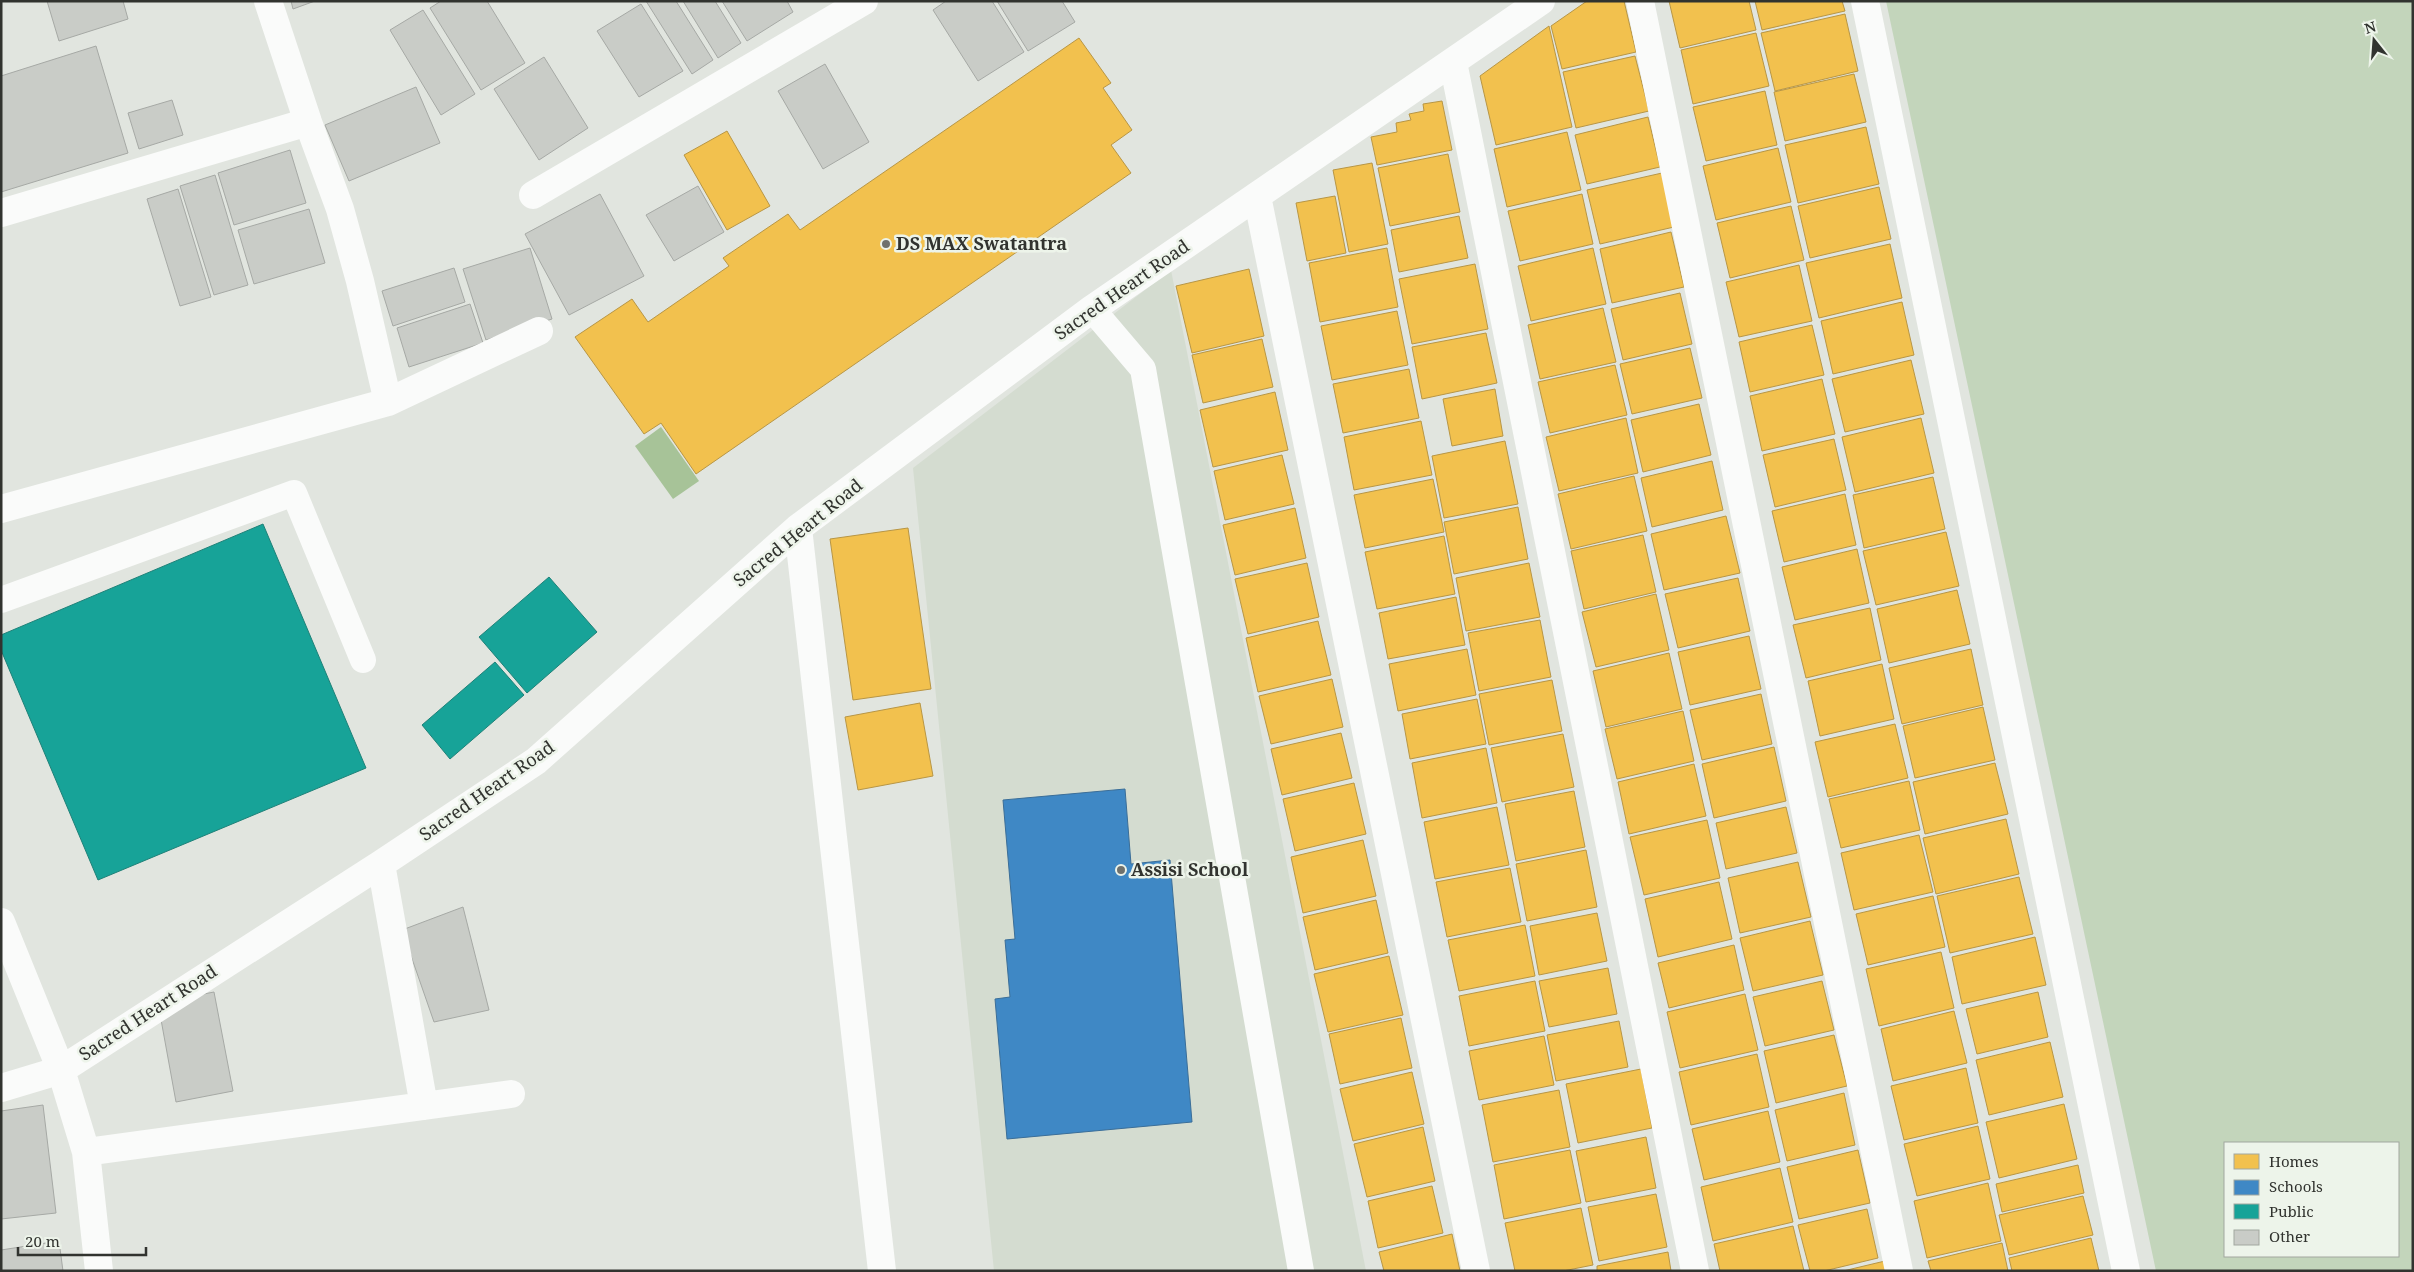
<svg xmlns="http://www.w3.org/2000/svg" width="2414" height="1272" font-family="'Noto Serif',serif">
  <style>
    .built { fill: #d4dcd0 }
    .green { fill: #c3d5bb; fill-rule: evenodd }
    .water { fill: #a7c398 }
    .homes { fill: #f2c14e; stroke: #b89645 }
    .schools { fill: #3f88c5; stroke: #3b6e98 }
    .public { fill: #17a398; stroke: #1f8178 }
    .building { fill: #c9ccc7; stroke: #a6a9a5 }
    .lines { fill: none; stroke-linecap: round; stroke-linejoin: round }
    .lane { stroke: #fafbfa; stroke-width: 26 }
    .street { stroke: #fafbfa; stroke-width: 28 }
    .poi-dot { fill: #6f716d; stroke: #edf4ea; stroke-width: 2 }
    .labels { text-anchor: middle; stroke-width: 5; stroke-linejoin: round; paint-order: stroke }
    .poi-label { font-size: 18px; font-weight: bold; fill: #31332f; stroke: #edf4ea; text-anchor: start }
    .street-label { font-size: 18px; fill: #31332f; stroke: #edf4ea }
  </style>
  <rect width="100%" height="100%" fill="#e1e5df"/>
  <!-- built -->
  <path class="built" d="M 1171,270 L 1366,1271 L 994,1271 L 913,468 Z"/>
  <!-- green -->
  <path class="green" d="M 1886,1 L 2413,1 L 2413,1271 L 2156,1271 ZM 2225,1143 L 2398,1143 L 2398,1256 L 2225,1256 Z"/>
  <!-- water -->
  <path class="water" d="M 661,427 L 699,481 L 673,499 L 635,446 Z"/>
  <!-- homes -->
  <path class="homes" d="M 1587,1 L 1624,1 L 1636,52 L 1562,69 L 1551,26 Z
    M 1669,1 L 1749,1 L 1756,30 L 1680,48 Z
    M 1755,1 L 1842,1 L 1845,11 L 1762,30 Z
    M 1845,14 L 1858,71 L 1775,91 L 1761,33 Z
    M 1549,26 L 1572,127 L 1496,145 L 1480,76 Z
    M 1756,33 L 1769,86 L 1693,104 L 1681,50 Z
    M 1079,38 L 1111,83 L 1103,88 L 1132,130 L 1111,145 L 1131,173 L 696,474 L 661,423 L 644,434 L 575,337 L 632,299 L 648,322 L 729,266 L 723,258 L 788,214 L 800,230 Z
    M 1635,56 L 1649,111 L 1576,128 L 1563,72 Z
    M 1854,74 L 1866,122 L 1785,141 L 1774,92 Z
    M 1765,91 L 1777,145 L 1706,161 L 1693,107 Z
    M 1442,101 L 1452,150 L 1377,165 L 1371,137 L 1397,132 L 1396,123 L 1411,120 L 1409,114 L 1424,111 L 1423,104 Z
    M 1648,117 L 1660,167 L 1587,184 L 1575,135 Z
    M 1866,127 L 1879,184 L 1798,203 L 1785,145 Z
    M 727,131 L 770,206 L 727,230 L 684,155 Z
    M 1567,132 L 1581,190 L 1507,207 L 1494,149 Z
    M 1778,148 L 1791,202 L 1716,220 L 1703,166 Z
    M 1448,154 L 1460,212 L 1390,226 L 1378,168 Z
    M 1372,163 L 1388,244 L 1349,252 L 1333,170 Z
    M 1662,173 L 1674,227 L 1600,244 L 1587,190 Z
    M 1879,187 L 1891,239 L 1810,258 L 1798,206 Z
    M 1582,194 L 1593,244 L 1520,261 L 1508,211 Z
    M 1335,196 L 1346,253 L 1307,261 L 1296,203 Z
    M 1791,206 L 1804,260 L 1730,278 L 1717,223 Z
    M 1459,216 L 1468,258 L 1399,272 L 1391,230 Z
    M 1671,232 L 1684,287 L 1612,303 L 1600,249 Z
    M 1890,244 L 1902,298 L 1819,318 L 1806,263 Z
    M 1387,248 L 1398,307 L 1320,322 L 1309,263 Z
    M 1593,248 L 1606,304 L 1531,321 L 1518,266 Z
    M 1475,264 L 1488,329 L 1412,344 L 1399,279 Z
    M 1799,265 L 1812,321 L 1739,337 L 1726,282 Z
    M 1249,269 L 1264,336 L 1192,353 L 1176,286 Z
    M 1680,293 L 1692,344 L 1623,360 L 1611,309 Z
    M 1902,302 L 1914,355 L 1833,374 L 1821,321 Z
    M 1603,308 L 1616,362 L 1540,379 L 1528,325 Z
    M 1397,311 L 1408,365 L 1332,380 L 1321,326 Z
    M 1812,325 L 1824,375 L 1750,392 L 1739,342 Z
    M 1486,333 L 1497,383 L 1422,399 L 1412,347 Z
    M 1262,339 L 1273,387 L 1203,403 L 1192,355 Z
    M 1690,348 L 1702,398 L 1632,414 L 1620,364 Z
    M 1911,360 L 1924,414 L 1845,432 L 1832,379 Z
    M 1615,365 L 1627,415 L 1550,433 L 1538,382 Z
    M 1409,369 L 1419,418 L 1343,433 L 1333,384 Z
    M 1822,379 L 1835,434 L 1762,451 L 1750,396 Z
    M 1495,389 L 1503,436 L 1452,446 L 1443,399 Z
    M 1275,392 L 1288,450 L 1213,467 L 1200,410 Z
    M 1699,404 L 1711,455 L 1643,472 L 1631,420 Z
    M 1626,418 L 1638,473 L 1559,491 L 1546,437 Z
    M 1921,418 L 1934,473 L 1855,492 L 1842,437 Z
    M 1421,421 L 1432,475 L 1354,490 L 1344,437 Z
    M 1834,439 L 1846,490 L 1775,507 L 1763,455 Z
    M 1505,441 L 1518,504 L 1444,518 L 1432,456 Z
    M 1282,455 L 1294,504 L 1225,520 L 1214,471 Z
    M 1712,461 L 1723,510 L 1652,527 L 1641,478 Z
    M 1634,476 L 1647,531 L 1571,549 L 1558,494 Z
    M 1933,477 L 1945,529 L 1864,548 L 1853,495 Z
    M 1433,479 L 1444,532 L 1365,548 L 1354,495 Z
    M 1845,494 L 1856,545 L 1784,562 L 1772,511 Z
    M 1518,507 L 1528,559 L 1454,574 L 1444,522 Z
    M 1295,508 L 1306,558 L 1235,575 L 1223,525 Z
    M 1726,516 L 1740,573 L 1664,590 L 1651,534 Z
    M 908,528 L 931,689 L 853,700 L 830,539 Z
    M 1946,532 L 1959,586 L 1876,605 L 1863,551 Z
    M 1643,535 L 1656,592 L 1584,609 L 1571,551 Z
    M 1444,536 L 1455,594 L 1377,609 L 1365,552 Z
    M 1857,549 L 1869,603 L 1795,620 L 1782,567 Z
    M 1307,563 L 1319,617 L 1248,634 L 1235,579 Z
    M 1529,563 L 1540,617 L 1466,631 L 1456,578 Z
    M 1738,578 L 1750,631 L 1678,648 L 1665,594 Z
    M 1957,590 L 1970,644 L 1889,663 L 1877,609 Z
    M 1656,594 L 1669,650 L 1596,667 L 1582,612 Z
    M 1456,597 L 1465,645 L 1388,659 L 1379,613 Z
    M 1870,608 L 1881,660 L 1806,678 L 1793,625 Z
    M 1540,620 L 1551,677 L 1479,691 L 1468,633 Z
    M 1318,621 L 1331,675 L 1258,692 L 1246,638 Z
    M 1749,636 L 1761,689 L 1690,705 L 1678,652 Z
    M 1467,649 L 1476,695 L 1398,711 L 1389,664 Z
    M 1971,649 L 1983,705 L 1902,724 L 1889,668 Z
    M 1669,653 L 1682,709 L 1606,727 L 1593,671 Z
    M 1882,664 L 1894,719 L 1820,736 L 1808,681 Z
    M 1332,679 L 1343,727 L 1271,744 L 1259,696 Z
    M 1552,680 L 1562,731 L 1489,745 L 1479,694 Z
    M 1761,694 L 1772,744 L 1702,760 L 1690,710 Z
    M 1477,699 L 1486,744 L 1410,759 L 1402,714 Z
    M 920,703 L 933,776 L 858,790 L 845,717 Z
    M 1983,707 L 1995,760 L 1915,778 L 1903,726 Z
    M 1683,711 L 1694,761 L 1617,779 L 1605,729 Z
    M 1895,724 L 1908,778 L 1828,797 L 1815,742 Z
    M 1341,733 L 1352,778 L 1282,795 L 1271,749 Z
    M 1563,734 L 1574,787 L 1502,802 L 1491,748 Z
    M 1774,747 L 1786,801 L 1714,818 L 1702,764 Z
    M 1486,748 L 1497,803 L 1422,818 L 1412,763 Z
    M 1995,763 L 2008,814 L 1925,834 L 1913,782 Z
    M 1694,764 L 1706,816 L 1629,834 L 1618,782 Z
    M 1909,781 L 1920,830 L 1841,848 L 1829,799 Z
    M 1354,783 L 1366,834 L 1295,851 L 1283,799 Z
    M 1574,791 L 1585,847 L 1516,861 L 1505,804 Z
    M 1497,807 L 1509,865 L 1435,879 L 1424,822 Z
    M 1786,807 L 1797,853 L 1726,869 L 1716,823 Z
    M 2006,819 L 2019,874 L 1936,894 L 1923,838 Z
    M 1707,820 L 1720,878 L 1644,895 L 1630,837 Z
    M 1919,835 L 1933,892 L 1854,910 L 1841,853 Z
    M 1363,840 L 1376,896 L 1303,913 L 1291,857 Z
    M 1586,850 L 1597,907 L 1527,921 L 1516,864 Z
    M 1798,862 L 1811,917 L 1740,933 L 1728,878 Z
    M 1510,868 L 1521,922 L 1447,937 L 1436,882 Z
    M 2019,877 L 2033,934 L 1950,953 L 1937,896 Z
    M 1719,882 L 1732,939 L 1658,957 L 1645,899 Z
    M 1933,896 L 1945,947 L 1868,965 L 1856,914 Z
    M 1376,900 L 1388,953 L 1315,970 L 1303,917 Z
    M 1597,913 L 1607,961 L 1539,975 L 1530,926 Z
    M 1810,921 L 1823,975 L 1753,991 L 1740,938 Z
    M 1525,925 L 1535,976 L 1459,991 L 1448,940 Z
    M 2035,937 L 2046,985 L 1962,1004 L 1952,957 Z
    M 1734,945 L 1744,990 L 1669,1008 L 1658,963 Z
    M 1941,952 L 1954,1008 L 1879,1026 L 1866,969 Z
    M 1389,956 L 1403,1015 L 1328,1032 L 1314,974 Z
    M 1608,968 L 1617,1014 L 1549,1027 L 1539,981 Z
    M 1535,981 L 1545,1031 L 1469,1046 L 1459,996 Z
    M 1822,981 L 1834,1030 L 1765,1046 L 1753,997 Z
    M 2038,992 L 2048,1037 L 1977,1054 L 1966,1009 Z
    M 1745,994 L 1758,1050 L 1680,1068 L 1667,1012 Z
    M 1954,1011 L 1967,1063 L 1893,1081 L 1881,1029 Z
    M 1401,1018 L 1412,1068 L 1340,1084 L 1329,1034 Z
    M 1619,1021 L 1628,1067 L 1556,1081 L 1547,1035 Z
    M 1834,1035 L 1847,1086 L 1776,1103 L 1764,1051 Z
    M 1544,1036 L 1554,1085 L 1479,1100 L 1469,1051 Z
    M 2050,1042 L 2063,1097 L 1989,1115 L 1976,1060 Z
    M 1757,1054 L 1769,1107 L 1691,1125 L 1679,1072 Z
    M 1966,1068 L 1978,1123 L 1904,1140 L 1891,1086 Z
    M 1641,1069 L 1652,1128 L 1578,1143 L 1566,1084 Z
    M 1412,1072 L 1424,1124 L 1353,1141 L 1340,1089 Z
    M 1559,1090 L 1570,1147 L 1493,1162 L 1482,1105 Z
    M 1844,1093 L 1855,1145 L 1787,1161 L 1775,1110 Z
    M 2064,1104 L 2077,1159 L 1999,1178 L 1986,1122 Z
    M 1768,1111 L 1780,1162 L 1704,1180 L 1692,1129 Z
    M 1978,1126 L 1990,1179 L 1917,1196 L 1904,1144 Z
    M 1423,1127 L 1435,1181 L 1367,1197 L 1354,1144 Z
    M 1646,1137 L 1656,1188 L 1586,1202 L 1576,1151 Z
    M 1570,1150 L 1581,1203 L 1504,1219 L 1494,1165 Z
    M 1858,1150 L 1870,1203 L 1799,1219 L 1787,1167 Z
    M 2078,1165 L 2084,1193 L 2002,1212 L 1996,1184 Z
    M 1780,1168 L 1793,1222 L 1713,1241 L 1701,1187 Z
    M 1988,1183 L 2001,1241 L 1927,1258 L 1914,1201 Z
    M 1432,1186 L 1443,1233 L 1378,1248 L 1368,1201 Z
    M 1656,1194 L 1667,1247 L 1599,1261 L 1588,1207 Z
    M 2083,1196 L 2093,1235 L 2009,1255 L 1999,1215 Z
    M 1581,1208 L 1593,1265 L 1563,1271 L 1515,1271 L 1505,1223 Z
    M 1867,1209 L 1878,1258 L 1824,1271 L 1810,1271 L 1798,1225 Z
    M 1793,1226 L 1804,1271 L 1720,1271 L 1714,1244 Z
    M 1452,1234 L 1460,1271 L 1384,1271 L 1379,1252 Z
    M 2091,1238 L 2099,1271 L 2012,1271 L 2009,1258 Z
    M 2002,1243 L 2008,1271 L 1931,1271 L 1928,1261 Z
    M 1668,1252 L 1671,1271 L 1597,1271 L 1597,1266 Z
    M 1885,1261 L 1887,1271 L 1843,1271 Z"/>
  <!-- schools -->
  <path class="schools" d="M 1125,789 L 1131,864 L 1170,860 L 1192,1122 L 1007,1139 L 995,999 L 1010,997 L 1005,940 L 1015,939 L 1003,800 Z"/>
  <!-- public -->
  <path class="public" d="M 263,524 L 366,768 L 98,880 L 1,650 L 1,635 Z
    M 549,577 L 597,632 L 527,693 L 479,637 Z
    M 495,662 L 524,695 L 450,759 L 422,725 Z"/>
  <!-- building -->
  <path class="building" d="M 47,1 L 123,1 L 128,19 L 59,41 Z
    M 291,1 L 315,1 L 293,9 Z
    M 441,1 L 487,1 L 525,63 L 481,90 L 430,8 Z
    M 646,1 L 676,1 L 713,60 L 692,74 Z
    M 683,1 L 715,1 L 741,43 L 718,58 Z
    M 722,1 L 787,1 L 793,12 L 747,41 Z
    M 946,1 L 992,1 L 1024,52 L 978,81 L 933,10 Z
    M 997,1 L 1062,1 L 1075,22 L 1028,51 Z
    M 641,4 L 683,71 L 639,97 L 597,31 Z
    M 423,10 L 475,94 L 441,115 L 390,30 Z
    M 96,46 L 128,153 L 1,192 L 1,76 Z
    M 544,57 L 588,128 L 539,160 L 494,89 Z
    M 825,64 L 869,142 L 823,169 L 778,91 Z
    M 416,87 L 440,143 L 349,181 L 325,125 Z
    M 172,100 L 183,135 L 139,149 L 128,113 Z
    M 290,150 L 306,203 L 234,225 L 218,173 Z
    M 215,175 L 248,285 L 214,295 L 180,186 Z
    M 698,186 L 724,232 L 674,261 L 646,215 Z
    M 178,189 L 211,297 L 180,306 L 147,199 Z
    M 600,194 L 644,276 L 569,315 L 525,234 Z
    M 309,209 L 325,263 L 254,284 L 238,230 Z
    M 530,248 L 552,319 L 486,340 L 463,269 Z
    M 454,268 L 465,302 L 393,326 L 382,291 Z
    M 470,304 L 483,343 L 409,367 L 397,328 Z
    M 463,907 L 489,1010 L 434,1022 L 402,930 Z
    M 214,992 L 233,1091 L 176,1102 L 158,1003 Z
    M 43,1105 L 56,1213 L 1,1219 L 1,1111 Z
    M 59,1241 L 63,1271 L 1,1271 L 1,1250 Z"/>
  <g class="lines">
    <!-- lane -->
    <path class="lane" d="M 1092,309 L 1143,369 L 1301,1271
      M 1,600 L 294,493 L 363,660"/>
    <!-- street -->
    <path class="street" d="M 268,1 L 308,122 L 340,209 L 360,281 L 388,402
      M 1640,1 L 1899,1271
      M 1865,1 L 2126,1271
      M 1453,62 L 1695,1271
      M 533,195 L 864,1
      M 1257,196 L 1476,1271
      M 1,213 L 308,122
      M 1,509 L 388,402 L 539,331
      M 798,528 L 882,1271
      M 381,864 L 424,1106
      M 1,922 L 61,1070 L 86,1152 L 99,1271
      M 1,1088 L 61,1070 L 381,864 L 536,761 L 798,528 L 1092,309 L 1541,1
      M 86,1152 L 511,1094"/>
  </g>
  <!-- markers -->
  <g class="poi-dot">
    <circle cx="886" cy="244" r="5"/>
    <circle cx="1121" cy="870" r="5"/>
  </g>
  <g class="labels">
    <!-- poi labels -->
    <g class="poi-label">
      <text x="896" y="250">DS MAX Swatantra</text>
      <text x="1131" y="876">Assisi School</text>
    </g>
    <!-- street labels -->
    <g class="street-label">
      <text transform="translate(1122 290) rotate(-35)" y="6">Sacred Heart Road</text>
      <text transform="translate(798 533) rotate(-39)" y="6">Sacred Heart Road</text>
      <text transform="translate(487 791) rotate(-35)" y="6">Sacred Heart Road</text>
      <text transform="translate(148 1013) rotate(-33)" y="6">Sacred Heart Road</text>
    </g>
  </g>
  <!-- border -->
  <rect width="2414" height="1272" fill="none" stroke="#31332f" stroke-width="5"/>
  <!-- legend -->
  <rect x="2224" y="1142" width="175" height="115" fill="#edf4ea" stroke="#a2a79f"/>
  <rect x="2234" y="1154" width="25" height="15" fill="#f2c14e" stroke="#a2a79f"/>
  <text x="2269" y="1167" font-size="15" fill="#31332f">Homes</text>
  <rect x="2234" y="1180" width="25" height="15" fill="#3f88c5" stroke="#a2a79f"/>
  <text x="2269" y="1192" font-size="15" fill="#31332f">Schools</text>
  <rect x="2234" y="1204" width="25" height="15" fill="#17a398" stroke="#a2a79f"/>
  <text x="2269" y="1217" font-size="15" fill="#31332f">Public</text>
  <rect x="2234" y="1230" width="25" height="15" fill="#c9ccc7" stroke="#a2a79f"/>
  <text x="2269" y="1242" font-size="15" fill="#31332f">Other</text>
  <!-- north arrow -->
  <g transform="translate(2374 40) rotate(343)" stroke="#edf4ea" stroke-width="4" paint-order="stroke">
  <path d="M0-4L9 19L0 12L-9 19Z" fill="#31332f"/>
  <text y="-8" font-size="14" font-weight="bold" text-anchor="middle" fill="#31332f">N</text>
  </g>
  <!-- scale -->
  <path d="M18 1247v8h128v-8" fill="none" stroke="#31332f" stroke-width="2.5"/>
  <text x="25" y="1247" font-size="15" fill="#31332f" stroke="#edf4ea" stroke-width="4" paint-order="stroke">20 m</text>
</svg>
